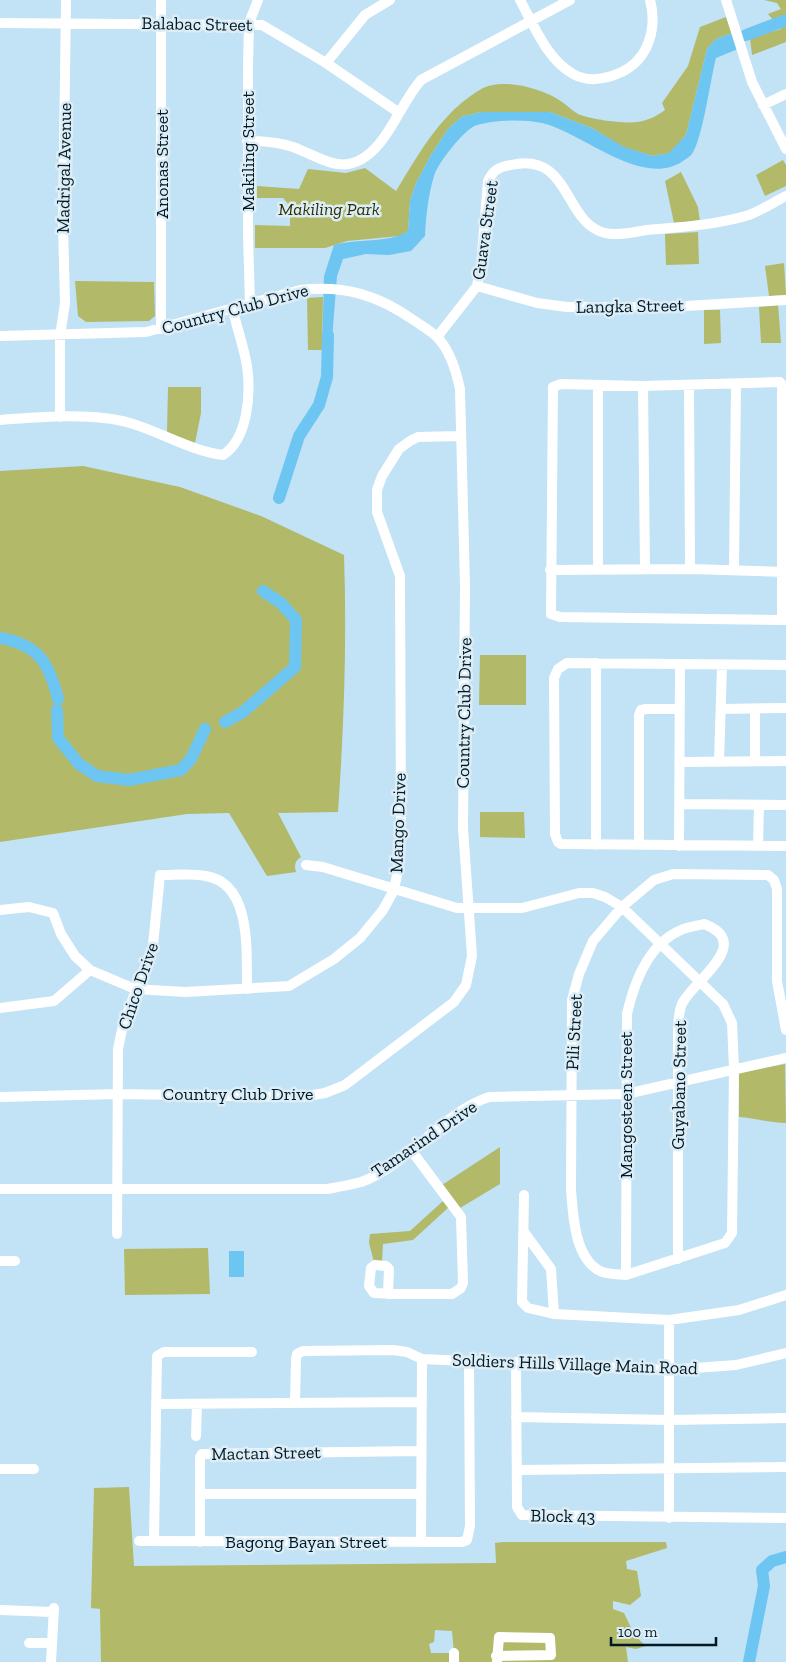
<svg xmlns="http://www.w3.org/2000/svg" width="786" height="1662" font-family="'Zilla Slab',serif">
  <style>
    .green { fill: #b2b969; fill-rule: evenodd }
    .water { fill: #6dc5f2 }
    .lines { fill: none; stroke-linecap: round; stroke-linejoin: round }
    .river { stroke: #6dc5f2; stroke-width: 12 }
    .minor { stroke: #fff; stroke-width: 10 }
    .labels { text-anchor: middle; stroke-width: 5; stroke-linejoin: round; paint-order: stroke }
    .street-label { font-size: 18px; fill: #001926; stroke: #ddedf6 }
    .park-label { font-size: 18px; font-style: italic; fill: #2e3001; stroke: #ddedf6 }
  </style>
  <rect width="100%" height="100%" fill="#c2e2f5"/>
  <!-- green -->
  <path class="green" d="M 764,0 L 786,0 L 786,42 L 752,55 L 750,38 L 781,29 L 768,14 L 781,9 L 777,3 Z
    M 726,17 L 732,33 L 716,39 L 707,49 L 686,135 L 670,153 L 653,156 L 623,147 L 592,128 L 550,112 L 481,112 L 461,117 L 448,129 L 431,155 L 416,183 L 410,201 L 408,231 L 400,236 L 347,241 L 325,248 L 255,248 L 255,225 L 290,226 L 290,206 L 283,198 L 257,198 L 257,186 L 299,189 L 308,169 L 346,173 L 365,168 L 396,191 C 420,152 442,111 483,88 C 503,78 541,88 559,100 C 566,104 571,110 578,114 C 588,119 625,124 637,122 C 647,121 657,116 665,110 L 662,103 L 688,66 L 700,27 Z
    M 783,160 L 786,165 L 786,186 L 765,196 L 756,175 Z
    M 681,172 L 698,207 L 700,221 L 674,223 L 665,181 Z
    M 698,232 L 699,264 L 666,265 L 665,234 Z
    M 784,263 L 786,295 L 769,296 L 765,266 Z
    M 75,281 L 154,282 L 155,316 L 149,321 L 86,322 L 78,316 Z
    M 323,297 L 322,350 L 308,350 L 307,298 Z
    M 778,304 L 781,343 L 761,343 L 759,307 Z
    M 704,310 L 720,310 L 721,343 L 704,344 Z
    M 168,387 L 201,387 L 201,413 L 195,443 L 167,433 Z
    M 83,466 L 180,487 L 261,516 L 344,555 C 347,641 344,726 338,812 L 278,813 L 301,857 C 295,861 294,865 296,872 L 267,876 L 229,813 L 187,814 L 0,842 L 0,471 Z
    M 480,655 L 526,655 L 526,705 L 479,705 Z
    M 480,812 L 524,812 L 525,838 L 480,837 Z
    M 785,1064 L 786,1123 C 769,1123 755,1118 739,1117 L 739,1073 Z
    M 500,1147 L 500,1184 L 460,1208 L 442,1185 Z
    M 443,1201 L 449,1207 L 413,1240 L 383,1244 L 382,1262 L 374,1262 L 369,1243 L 370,1234 L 410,1231 Z
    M 208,1248 L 210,1294 L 125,1295 L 124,1249 Z
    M 129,1487 L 134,1566 L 496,1563 L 495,1543 L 503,1542 L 666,1542 L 667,1548 L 626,1561 L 627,1569 L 637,1571 L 641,1596 L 630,1605 L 613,1601 L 613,1609 L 624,1613 L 635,1636 L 646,1646 L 636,1649 L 626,1647 L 628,1662 L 101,1662 L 100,1609 L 91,1608 L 94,1488 ZM 435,1630 L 452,1631 L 454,1653 L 431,1653 L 429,1644 L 434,1642 Z"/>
  <!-- water -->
  <path class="water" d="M 732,33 L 738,49 L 716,58 C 710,81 703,137 692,154 C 690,157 685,159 683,161 C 642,189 584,133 542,123 C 523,119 496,120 477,125 C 464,129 438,163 434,176 C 428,196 426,216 425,236 L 411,251 L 389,255 L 366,254 L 343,259 L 337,276 L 331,352 L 322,350 L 324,276 L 334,245 C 357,238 388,244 408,231 L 410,201 L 416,183 L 431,155 L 448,129 L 461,117 L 481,112 L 550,112 L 592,128 L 624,147 L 653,156 L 669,153 L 686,135 L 707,49 L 716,39 Z
    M 229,1251 L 244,1251 L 244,1277 L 229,1277 Z"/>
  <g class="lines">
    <!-- river -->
    <path class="river" d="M 746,35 L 786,20
      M 279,498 L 299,436 L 319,405 L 327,377 L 328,335
      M 0,638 C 39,645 49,663 58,699
      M 57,710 L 58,738 L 79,764 L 97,776 L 129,780 L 181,770 L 191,759 L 205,729
      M 225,722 L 243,712 L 295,667 L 296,620 L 281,603 L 263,591
      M 749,1662 L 764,1586 L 762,1570 L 772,1561 L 786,1557"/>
    <!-- minor -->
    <path class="minor" d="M 161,0 L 161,329
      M 520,0 C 534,26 547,59 573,74 C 594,86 628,75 642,55 C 653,39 655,18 650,0
      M 726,0 L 752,82 L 786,149
      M 0,23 L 262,25 L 326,63 L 398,112
      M 326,63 L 365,15 L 390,0
      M 763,105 L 786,94
      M 247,141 C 263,141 278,142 293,147 C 327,160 348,180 379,144 C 395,125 404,100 421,80 L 570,0
      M 477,286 L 537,303 L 567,307 L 669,307 L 786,300
      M 250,304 L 248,235 L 248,66 L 249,23 L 258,0
      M 0,336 L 146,332 L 300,290 C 345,285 378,295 415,321 C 422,326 431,331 437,337 C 450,350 456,370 460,389 L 465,586 L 463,828 L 472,956 L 466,985 L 454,1002 L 345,1085 L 325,1093 L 301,1097 L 118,1094 L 0,1097
      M 437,337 L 477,286 L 481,266 L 488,181 C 493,170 499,167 511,165 C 571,151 563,223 605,233 C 618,236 634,232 647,230 C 681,227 716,225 749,215 C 762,210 774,202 786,196
      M 689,385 L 690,569
      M 643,386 L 645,569
      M 60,417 L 60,336 L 65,303 L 63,224 L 66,0
      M 0,420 C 38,417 93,412 130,423 C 161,432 191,451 223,455 C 248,439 251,394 247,366 C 244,347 237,329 233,310
      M 598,569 L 598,385
      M 550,570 L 690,569 L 786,572
      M 734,570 L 736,384
      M 782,620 L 782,385 L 780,382 L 643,386 L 561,384 L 553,387 L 551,614 L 560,617 L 782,620 L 786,620
      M 786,665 L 567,663 L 558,669 L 554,678 L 555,834 L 558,842 L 561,844 L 786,846
      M 721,709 L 786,708
      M 755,761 L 755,709
      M 680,762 L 786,761
      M 719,762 L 722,666
      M 680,804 L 786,805
      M 596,845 L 596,663
      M 639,845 L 639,715 L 641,710 L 646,709 L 680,709
      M 679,846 L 680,666
      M 758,846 L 759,805
      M 306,865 L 323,867 L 457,908 L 522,908 L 579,893 L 593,893 L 605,897 L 622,907 L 654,880 L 673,874 L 768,875 L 774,880 L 777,889 L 777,981 L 786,1030
      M 622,907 L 723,1004 L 732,1023 L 734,1069 L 732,1233 L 725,1243 L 626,1275 C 617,1274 606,1275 598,1270 C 574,1255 573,1214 571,1189 L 572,1000 L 579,974 L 593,941 Z
      M 0,910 L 29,907 L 53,913 L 61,934 L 75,956 L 90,970 L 135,989 L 185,992 L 289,986 L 334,959 L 360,938 L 383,910 L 394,890 L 398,870 L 401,819 L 400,576 L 377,512 L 377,490 L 382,476 L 399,449 L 410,441 L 418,437 L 460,436
      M 0,1008 L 54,1001 L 90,970
      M 0,1189 L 327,1189 C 338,1187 350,1185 361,1182 C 407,1166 443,1112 489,1097 L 626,1094 L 786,1058
      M 524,1195 L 522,1302 L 528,1308 L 554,1314 L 669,1320 L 739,1310 L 786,1295
      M 524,1232 L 551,1269 L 554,1314
      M 117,1234 L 118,1049 L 123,1025 L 153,945 L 160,875 C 175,875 191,873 206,876 C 253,884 246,954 247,989
      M 0,1261 L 15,1261
      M 626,1275 L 627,1014 C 634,983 648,944 681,930 C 688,927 696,926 704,924 C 754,943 695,980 683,1002 C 679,1008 679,1018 678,1025 L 678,1259
      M 388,1294 L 389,1269 L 386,1266 L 375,1265 L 371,1268 L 369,1286 L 374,1293 L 394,1294 L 452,1294 L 461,1288 L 463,1283 L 461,1217 L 411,1150
      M 669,1320 L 669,1518
      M 422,1359 L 668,1370 L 736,1365 L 786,1353
      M 516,1362 L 517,1507 L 522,1515 L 786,1518
      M 295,1403 L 296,1359 L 297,1354 L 303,1351 L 393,1350 L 407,1352 L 422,1359
      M 156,1404 L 420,1402
      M 516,1417 L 670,1420 L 786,1418
      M 196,1436 L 197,1404
      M 0,1469 L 34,1469
      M 517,1470 L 786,1467
      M 201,1494 L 420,1494
      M 139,1541 L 462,1542 L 467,1540 L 470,1526 L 469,1361
      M 154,1541 L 157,1356 L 164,1352 L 252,1352
      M 200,1542 L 200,1457 L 202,1454 L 419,1451
      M 421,1542 L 422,1359
      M 0,1610 L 53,1612
      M 29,1643 L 52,1643
      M 496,1656 L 551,1655 L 550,1638 L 499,1637 L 497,1662
      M 51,1662 L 54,1608
      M 454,1662 L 454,1653"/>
  </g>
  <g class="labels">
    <!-- street labels -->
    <g class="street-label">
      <text transform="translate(197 24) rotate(1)" y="6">Balabac Street</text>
      <text transform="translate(248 151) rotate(-90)" y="6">Makiling Street</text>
      <text transform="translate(162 164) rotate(-90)" y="6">Anonas Street</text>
      <text transform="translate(64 168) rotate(-89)" y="6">Madrigal Avenue</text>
      <text transform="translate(485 230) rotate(-82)" y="6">Guava Street</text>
      <text transform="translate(630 306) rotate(-1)" y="6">Langka Street</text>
      <text transform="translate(235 309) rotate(-15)" y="6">Country Club Drive</text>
      <text transform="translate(464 713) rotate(-89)" y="6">Country Club Drive</text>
      <text transform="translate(398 823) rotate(-88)" y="6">Mango Drive</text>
      <text transform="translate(138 986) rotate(-71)" y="6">Chico Drive</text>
      <text transform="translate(574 1032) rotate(-87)" y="6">Pili Street</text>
      <text transform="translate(679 1085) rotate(-89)" y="6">Guyabano Street</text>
      <text x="238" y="1100">Country Club Drive</text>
      <text transform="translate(626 1105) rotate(-90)" y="6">Mangosteen Street</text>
      <text transform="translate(424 1139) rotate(-34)" y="6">Tamarind Drive</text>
      <text transform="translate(575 1364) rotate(2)" y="6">Soldiers Hills Village Main Road</text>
      <text transform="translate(266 1453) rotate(-1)" y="6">Mactan Street</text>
      <text transform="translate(563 1516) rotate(1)" y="6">Block 43</text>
      <text x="306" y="1548">Bagong Bayan Street</text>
    </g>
    <!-- park labels -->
    <g class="park-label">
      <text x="329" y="215">Makiling Park</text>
    </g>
  </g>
  <!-- scale -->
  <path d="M611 1637v8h105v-8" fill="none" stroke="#001926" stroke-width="2.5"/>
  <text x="618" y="1637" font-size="15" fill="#001926" stroke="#ddedf6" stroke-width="4" paint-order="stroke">100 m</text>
</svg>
